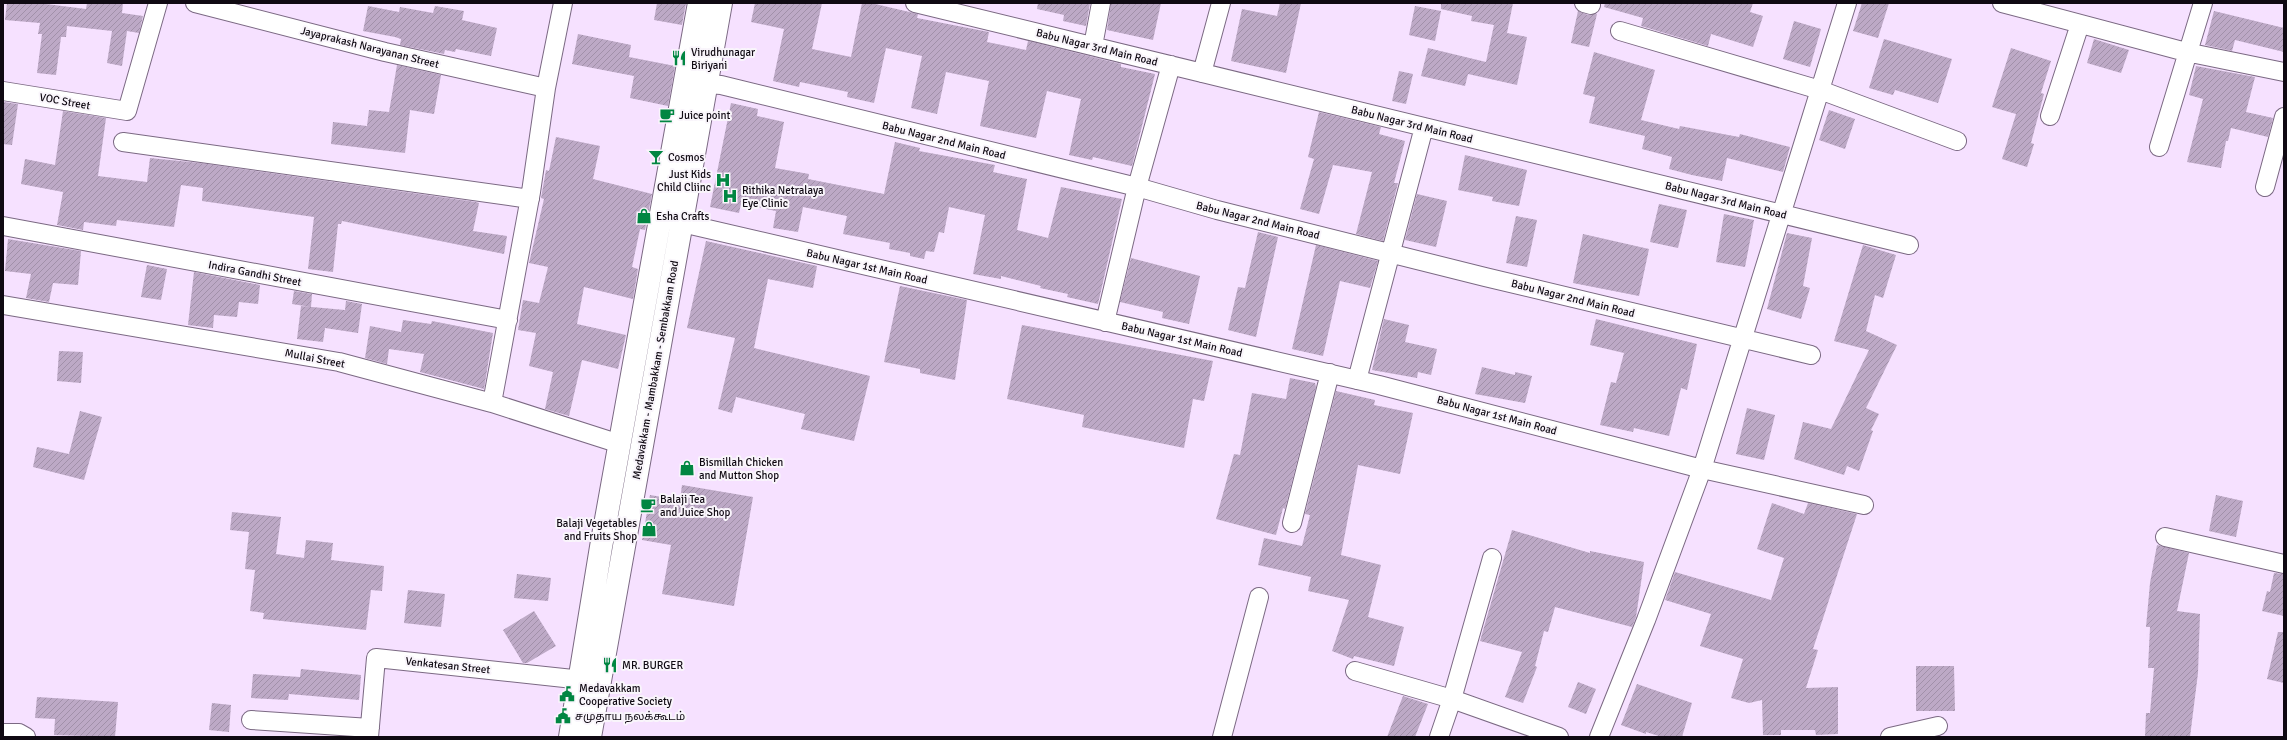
<svg xmlns="http://www.w3.org/2000/svg" width="2287" height="740" font-family="Signika,'Noto Sans Tamil',sans-serif">
  <style>
    .building { fill: url(#building-hatch) }
    .lines { fill: none; stroke-linecap: round; stroke-linejoin: round }
    .street-casing { stroke: #7b6983; stroke-width: 20 }
    .primary-casing { stroke: #7b6983; stroke-width: 24 }
    .street { stroke: #fff; stroke-width: 18 }
    .primary { stroke: #fff; stroke-width: 22 }
    .labels { text-anchor: middle; stroke-width: 4; stroke-linejoin: round; paint-order: stroke }
    .street-label { font-size: 11px; fill: #0f0912; stroke: #f9f5fb }
    .poi-label { font-size: 11px; fill: #0f0912; stroke: #f9f5fb; text-anchor: start }
  </style>
  <defs>
    <pattern id="building-hatch" width="6" height="6" patternUnits="userSpaceOnUse"><rect width="6" height="6" fill="#bda9c6"/><path d="M-1 1l2-2M0 6l6-6M5 7l2-2" fill="none" stroke="#a190a9"/></pattern>
  </defs>
  <rect width="100%" height="100%" fill="#f6e1ff"/>
  <!-- building -->
  <path class="building" d="M 7,3 L 38,3 L 86,9 L 87,3 L 123,3 L 122,13 L 143,16 L 139,33 L 127,31 L 122,66 L 107,63 L 112,31 L 67,26 L 66,37 L 61,37 L 56,75 L 37,73 L 42,34 L 38,34 L 40,23 L 5,20 Z
    M 657,3 L 686,3 L 682,25 L 654,20 Z
    M 755,3 L 822,3 L 812,49 L 851,57 L 862,3 L 871,3 L 918,14 L 917,18 L 989,32 L 987,42 L 1026,50 L 1028,41 L 1121,64 L 1121,67 L 1155,74 L 1132,166 L 1093,157 L 1092,160 L 1069,155 L 1081,99 L 1047,91 L 1036,138 L 980,126 L 989,81 L 946,72 L 937,114 L 911,108 L 922,56 L 886,48 L 874,103 L 847,97 L 848,92 L 800,82 L 799,87 L 773,81 L 784,29 L 751,22 Z
    M 1038,3 L 1090,3 L 1086,26 L 1063,21 L 1064,15 L 1037,9 Z
    M 1111,3 L 1161,3 L 1153,40 L 1107,30 Z
    M 1280,3 L 1301,3 L 1286,73 L 1231,61 L 1242,9 L 1277,16 Z
    M 1441,3 L 1513,3 L 1507,33 L 1527,37 L 1517,85 L 1468,74 L 1465,86 L 1421,76 L 1428,48 L 1486,62 L 1494,25 L 1471,21 L 1472,16 L 1441,9 Z
    M 1605,3 L 1753,3 L 1750,12 L 1763,16 L 1753,47 L 1711,34 L 1708,46 L 1641,26 L 1643,18 L 1604,7 Z
    M 1862,3 L 1889,3 L 1878,38 L 1853,31 Z
    M 368,6 L 399,12 L 400,7 L 433,13 L 435,6 L 464,11 L 462,20 L 497,28 L 491,56 L 456,49 L 455,52 L 445,50 L 444,54 L 400,45 L 401,39 L 395,37 L 363,31 Z
    M 1415,6 L 1441,11 L 1435,41 L 1409,35 Z
    M 1578,11 L 1588,15 L 1597,14 L 1589,47 L 1571,43 Z
    M 2214,11 L 2284,28 L 2284,52 L 2235,40 L 2232,51 L 2205,45 Z
    M 1794,21 L 1821,29 L 1810,67 L 1783,59 Z
    M 578,34 L 631,45 L 629,57 L 675,66 L 668,106 L 630,98 L 634,76 L 572,64 Z
    M 1884,39 L 1952,59 L 1938,103 L 1895,90 L 1893,95 L 1869,88 Z
    M 2094,39 L 2129,50 L 2121,73 L 2087,63 Z
    M 2011,48 L 2051,61 L 2041,93 L 2044,94 L 2031,143 L 2034,144 L 2027,167 L 2002,159 L 2016,114 L 1992,107 Z
    M 1594,52 L 1655,70 L 1641,120 L 1679,129 L 1680,126 L 1739,137 L 1740,134 L 1790,147 L 1783,172 L 1727,158 L 1722,181 L 1692,175 L 1669,169 L 1672,157 L 1642,149 L 1645,136 L 1589,123 L 1595,97 L 1583,94 Z
    M 397,65 L 441,75 L 434,114 L 410,110 L 405,153 L 331,144 L 333,122 L 367,126 L 369,110 L 389,112 Z
    M 2196,66 L 2255,77 L 2246,112 L 2273,118 L 2268,137 L 2231,128 L 2228,141 L 2226,141 L 2221,168 L 2187,162 L 2203,99 L 2189,95 Z
    M 1399,71 L 1413,74 L 1406,104 L 1392,101 Z
    M 3,102 L 18,104 L 12,145 L 3,144 Z
    M 731,103 L 758,109 L 757,116 L 784,122 L 775,168 L 809,174 L 808,179 L 884,194 L 895,142 L 920,148 L 919,151 L 995,165 L 993,172 L 1027,179 L 1017,230 L 1048,238 L 1061,187 L 1122,199 L 1098,304 L 1067,297 L 1068,294 L 1040,288 L 1041,286 L 1001,276 L 1001,279 L 973,274 L 985,215 L 949,207 L 944,233 L 939,232 L 934,252 L 926,251 L 924,259 L 910,256 L 910,253 L 889,249 L 890,243 L 843,234 L 847,216 L 803,207 L 798,232 L 773,228 L 776,211 L 741,204 L 739,213 L 710,207 Z
    M 1829,110 L 1855,119 L 1845,149 L 1819,140 Z
    M 63,111 L 106,118 L 98,176 L 147,182 L 150,158 L 200,163 L 476,202 L 479,203 L 473,231 L 507,236 L 504,254 L 342,221 L 341,224 L 338,224 L 333,272 L 308,269 L 314,217 L 202,201 L 203,188 L 181,185 L 174,227 L 117,220 L 116,226 L 84,222 L 83,230 L 57,225 L 63,192 L 21,184 L 25,159 L 55,165 Z
    M 1319,112 L 1381,127 L 1379,134 L 1405,141 L 1394,183 L 1398,183 L 1383,241 L 1356,234 L 1372,172 L 1333,165 L 1319,214 L 1300,209 L 1314,159 L 1308,157 Z
    M 556,137 L 600,146 L 593,179 L 652,194 L 645,230 L 640,229 L 632,267 L 638,269 L 633,299 L 584,287 L 577,324 L 626,335 L 618,369 L 582,360 L 569,416 L 545,409 L 553,372 L 529,366 L 536,333 L 518,330 L 523,300 L 539,303 L 548,267 L 529,263 L 544,199 L 541,198 L 546,170 L 549,171 Z
    M 1465,155 L 1527,170 L 1519,206 L 1492,201 L 1493,197 L 1458,190 Z
    M 1417,194 L 1447,201 L 1436,247 L 1405,240 Z
    M 1659,204 L 1687,210 L 1678,248 L 1650,242 Z
    M 1724,214 L 1754,220 L 1745,267 L 1716,262 Z
    M 1516,216 L 1537,220 L 1527,267 L 1506,263 Z
    M 1258,232 L 1278,237 L 1256,337 L 1228,330 L 1238,287 L 1245,288 Z
    M 1787,233 L 1812,238 L 1803,286 L 1810,288 L 1801,319 L 1767,309 Z
    M 1583,234 L 1649,249 L 1639,296 L 1573,283 Z
    M 8,239 L 81,251 L 78,285 L 53,283 L 49,302 L 26,298 L 31,274 L 5,271 Z
    M 706,241 L 817,266 L 813,288 L 768,279 L 754,348 L 870,376 L 854,441 L 801,429 L 805,414 L 736,397 L 732,413 L 718,409 L 735,338 L 687,328 Z
    M 1316,245 L 1378,261 L 1370,288 L 1340,281 L 1323,356 L 1292,349 Z
    M 1863,245 L 1896,255 L 1883,298 L 1875,295 L 1866,331 L 1897,345 L 1866,408 L 1879,414 L 1871,430 L 1873,431 L 1859,471 L 1847,466 L 1844,475 L 1794,459 L 1803,422 L 1831,429 L 1869,350 L 1834,341 Z
    M 1131,258 L 1200,276 L 1189,324 L 1162,318 L 1163,312 L 1120,302 Z
    M 147,265 L 167,269 L 161,300 L 141,297 Z
    M 194,272 L 260,285 L 258,304 L 239,302 L 237,317 L 214,315 L 213,328 L 188,325 Z
    M 900,286 L 967,300 L 955,380 L 920,373 L 920,369 L 884,362 Z
    M 294,291 L 312,294 L 311,307 L 292,304 Z
    M 346,301 L 362,304 L 358,333 L 325,328 L 323,342 L 297,339 L 301,306 L 345,310 Z
    M 1384,319 L 1409,325 L 1405,342 L 1437,349 L 1431,375 L 1418,372 L 1417,378 L 1372,370 Z
    M 1596,319 L 1697,344 L 1687,390 L 1681,388 L 1669,436 L 1634,428 L 1633,432 L 1600,425 L 1611,382 L 1616,383 L 1624,353 L 1590,345 Z
    M 403,320 L 431,324 L 432,321 L 493,333 L 484,389 L 420,372 L 424,354 L 389,349 L 387,364 L 365,358 L 370,326 L 401,332 Z
    M 1022,325 L 1213,361 L 1204,401 L 1193,399 L 1184,448 L 1082,427 L 1084,415 L 1007,399 Z
    M 59,351 L 83,352 L 81,383 L 57,381 Z
    M 1482,367 L 1515,375 L 1515,372 L 1532,376 L 1525,403 L 1475,394 Z
    M 1290,378 L 1315,383 L 1316,387 L 1285,509 L 1283,508 L 1276,535 L 1216,519 L 1234,454 L 1240,455 L 1252,393 L 1286,399 Z
    M 1336,391 L 1375,400 L 1374,405 L 1413,413 L 1400,474 L 1358,465 L 1341,555 L 1381,565 L 1368,617 L 1404,627 L 1394,666 L 1354,656 L 1353,659 L 1332,651 L 1349,600 L 1308,591 L 1311,577 L 1258,565 L 1264,538 L 1302,546 L 1310,515 L 1305,514 Z
    M 1747,408 L 1775,415 L 1764,460 L 1736,454 Z
    M 80,411 L 102,417 L 84,480 L 33,467 L 37,447 L 69,454 Z
    M 682,485 L 753,497 L 734,606 L 662,594 L 671,545 L 642,540 L 650,495 L 680,500 Z
    M 2216,495 L 2243,501 L 2236,537 L 2209,531 Z
    M 1772,503 L 1804,514 L 1808,503 L 1857,514 L 1813,649 L 1818,650 L 1806,688 L 1838,687 L 1838,734 L 1816,735 L 1815,730 L 1781,730 L 1781,735 L 1763,735 L 1762,700 L 1749,703 L 1731,698 L 1743,659 L 1700,646 L 1711,614 L 1665,600 L 1675,572 L 1771,600 L 1784,558 L 1757,549 Z
    M 232,512 L 281,517 L 276,554 L 304,558 L 306,540 L 333,543 L 331,560 L 384,566 L 382,591 L 371,590 L 366,630 L 263,619 L 264,613 L 250,611 L 255,570 L 245,569 L 249,532 L 230,530 Z
    M 1512,530 L 1590,553 L 1590,551 L 1644,562 L 1636,617 L 1632,627 L 1555,607 L 1548,632 L 1544,631 L 1535,666 L 1537,667 L 1523,703 L 1505,697 L 1522,652 L 1480,641 Z
    M 2157,545 L 2189,553 L 2177,611 L 2200,614 L 2198,673 L 2190,737 L 2145,737 L 2146,713 L 2150,713 L 2154,668 L 2148,668 L 2150,627 L 2146,627 L 2150,583 Z
    M 2274,573 L 2284,574 L 2284,616 L 2262,611 L 2267,591 L 2270,592 Z
    M 517,574 L 551,578 L 548,601 L 514,598 Z
    M 408,590 L 445,594 L 441,627 L 404,623 Z
    M 534,611 L 556,646 L 527,663 L 523,663 L 503,630 Z
    M 2278,632 L 2284,632 L 2284,683 L 2267,679 Z
    M 1916,666 L 1954,666 L 1955,711 L 1916,711 Z
    M 301,669 L 361,675 L 359,700 L 289,694 L 288,700 L 251,698 L 253,674 L 300,677 Z
    M 1578,682 L 1596,689 L 1586,714 L 1568,707 Z
    M 1637,684 L 1692,703 L 1682,737 L 1662,737 L 1646,732 L 1646,734 L 1621,725 Z
    M 1403,696 L 1428,704 L 1415,737 L 1387,737 Z
    M 37,697 L 118,702 L 115,737 L 54,735 L 55,719 L 35,718 Z
    M 212,703 L 231,705 L 229,732 L 209,730 Z"/>
  <g class="lines">
    <!-- street casing -->
    <g class="street-casing">
      <path id="street" d="M 195,3 L 385,52 L 546,88
        M 915,3 L 1909,245
        M 1584,3 L 1591,5
        M 2002,3 L 2186,52 L 2284,72
        M 1620,31 L 1820,90 L 1957,141
        M 1093,46 L 1101,3
        M 1202,73 L 1221,3
        M 706,84 L 721,85 L 1137,187 L 1217,210 L 1485,277 L 1811,355
        M 3,91 L 127,111 L 158,3
        M 2050,116 L 2080,24
        M 123,142 L 530,199
        M 2159,147 L 2203,3
        M 2265,187 L 2284,117
        M 669,220 L 1379,385 L 1702,469 L 1864,505
        M 3,226 L 508,320
        M 3,305 L 339,362 L 492,403 L 620,444
        M 1105,322 L 1137,187 L 1171,65
        M 1357,380 L 1424,127
        M 492,403 L 531,192 L 546,88 L 563,3
        M 1292,523 L 1330,373
        M 2165,537 L 2284,564
        M 1355,671 L 1452,699 L 1492,558
        M 251,720 L 370,728
        M 3,733 L 19,733 L 26,737
        M 369,737 L 376,658 L 592,681
        M 1222,737 L 1259,597
        M 1439,737 L 1452,699 L 1559,737
        M 1599,737 L 1646,620 L 1702,469 L 1847,3
        M 1890,737 L 1938,726"/>
    </g>
    <!-- primary casing -->
    <g class="primary-casing">
      <path id="primary" d="M 570,737 L 601,547 L 699,3
        M 590,737 L 721,3"/>
    </g>
    <!-- street -->
    <use href="#street" class="street"/>
    <!-- primary -->
    <use href="#primary" class="primary"/>
  </g>
  <!-- icons -->
  <defs>
    <g id="restaurant-bare" transform="scale(1.2)"><path d="M-5-6h1v4h1v-4h1v4h1v-4h1v5L-1.5 .5V6h-2V.5L-5-1ZM5-6V6H3V1.5H1.5Q1.5-4 5-6Z" fill="#018642" stroke="#f9f5fb" stroke-width="2.5" paint-order="stroke"/></g>
    <g id="cafe-bare" transform="scale(1.2)"><path d="M-5.5-4.5H6V0H3Q3 3.5 0 3.5H-2.5Q-5.5 3.5-5.5 0ZM3-3.2v2h1.7v-2ZM-6 4.5H4V6H-6Z" fill="#018642" stroke="#f9f5fb" stroke-width="2.5" paint-order="stroke"/></g>
    <g id="bar-bare" transform="scale(1.2)"><path d="M-6-5H6L.8 .8V4.5H3.5V6h-7V4.5H-.8V.8Z" fill="#018642" stroke="#f9f5fb" stroke-width="2.5" paint-order="stroke"/></g>
    <g id="hospital-bare" transform="scale(1.2)"><path d="M-5-5h3v3.5h4V-5h3V5h-3V1.5h-4V5h-3Z" fill="#018642" stroke="#f9f5fb" stroke-width="2.5" paint-order="stroke"/></g>
    <g id="shop-bare" transform="scale(1.2)"><path d="M-5-2.5h2.3a2.7 3.5 0 0 1 5.4 0H5L5.5 6h-11ZM-1.5-2.5h3a1.5 2.3 0 0 0-3 0Z" fill="#018642" stroke="#f9f5fb" stroke-width="2.5" paint-order="stroke"/></g>
    <g id="civic-bare" transform="scale(1.2)"><path d="M-.6-6.5H3V-4.5H.6V-3L4-1V1h2V6H-6V1h2V-1L-.6-3ZM-1.2 2.5V6h2.4V2.5Z" fill="#018642" stroke="#f9f5fb" stroke-width="2.5" paint-order="stroke"/></g>
  </defs>
  <g fill-rule="evenodd">
    <use href="#restaurant-bare" x="679" y="58"/>
    <use href="#cafe-bare" x="667" y="115"/>
    <use href="#bar-bare" x="656" y="157"/>
    <use href="#hospital-bare" x="723" y="180"/>
    <use href="#hospital-bare" x="730" y="196"/>
    <use href="#shop-bare" x="644" y="216"/>
    <use href="#shop-bare" x="687" y="468"/>
    <use href="#cafe-bare" x="648" y="505"/>
    <use href="#shop-bare" x="649" y="529"/>
    <use href="#restaurant-bare" x="610" y="665"/>
    <use href="#civic-bare" x="567" y="694"/>
    <use href="#civic-bare" x="563" y="716"/>
  </g>
  <g class="labels">
    <!-- street labels -->
    <g class="street-label">
      <text transform="translate(370 47) rotate(14)" y="4">Jayaprakash Narayanan Street</text>
      <text transform="translate(1097 47) rotate(14)" y="4">Babu Nagar 3rd Main Road</text>
      <text transform="translate(65 101) rotate(10)" y="4">VOC Street</text>
      <text transform="translate(1412 124) rotate(14)" y="4">Babu Nagar 3rd Main Road</text>
      <text transform="translate(944 140) rotate(14)" y="4">Babu Nagar 2nd Main Road</text>
      <text transform="translate(1726 200) rotate(14)" y="4">Babu Nagar 3rd Main Road</text>
      <text transform="translate(1258 220) rotate(14)" y="4">Babu Nagar 2nd Main Road</text>
      <text transform="translate(867 266) rotate(13)" y="4">Babu Nagar 1st Main Road</text>
      <text transform="translate(255 273) rotate(11)" y="4">Indira Gandhi Street</text>
      <text transform="translate(1573 298) rotate(14)" y="4">Babu Nagar 2nd Main Road</text>
      <text transform="translate(1182 339) rotate(13)" y="4">Babu Nagar 1st Main Road</text>
      <text transform="translate(315 358) rotate(11)" y="4">Mullai Street</text>
      <text transform="translate(655 370) rotate(-80)" y="4">Medavakkam - Mambakkam - Sembakkam Road</text>
      <text transform="translate(1497 415) rotate(15)" y="4">Babu Nagar 1st Main Road</text>
      <text transform="translate(448 665) rotate(6)" y="4">Venkatesan Street</text>
    </g>
    <!-- poi labels -->
    <g class="poi-label">
      <text x="691" y="56">Virudhunagar<tspan x="691" dy="13">Biriyani</tspan></text>
      <text x="679" y="119">Juice point</text>
      <text x="668" y="161">Cosmos</text>
      <text x="711" y="178" text-anchor="end">Just Kids<tspan x="711" dy="13">Child Cliinc</tspan></text>
      <text x="742" y="194">Rithika Netralaya<tspan x="742" dy="13">Eye Clinic</tspan></text>
      <text x="656" y="220">Esha Crafts</text>
      <text x="699" y="466">Bismillah Chicken<tspan x="699" dy="13">and Mutton Shop</tspan></text>
      <text x="660" y="503">Balaji Tea<tspan x="660" dy="13">and Juice Shop</tspan></text>
      <text x="637" y="527" text-anchor="end">Balaji Vegetables<tspan x="637" dy="13">and Fruits Shop</tspan></text>
      <text x="622" y="669">MR. BURGER</text>
      <text x="579" y="692">Medavakkam<tspan x="579" dy="13">Cooperative Society</tspan></text>
      <text x="575" y="720">சமுதாய நலக்கூடம்</text>
    </g>
  </g>
  <!-- border -->
  <rect width="2287" height="740" fill="none" stroke="#0f0912" stroke-width="8"/>
</svg>
